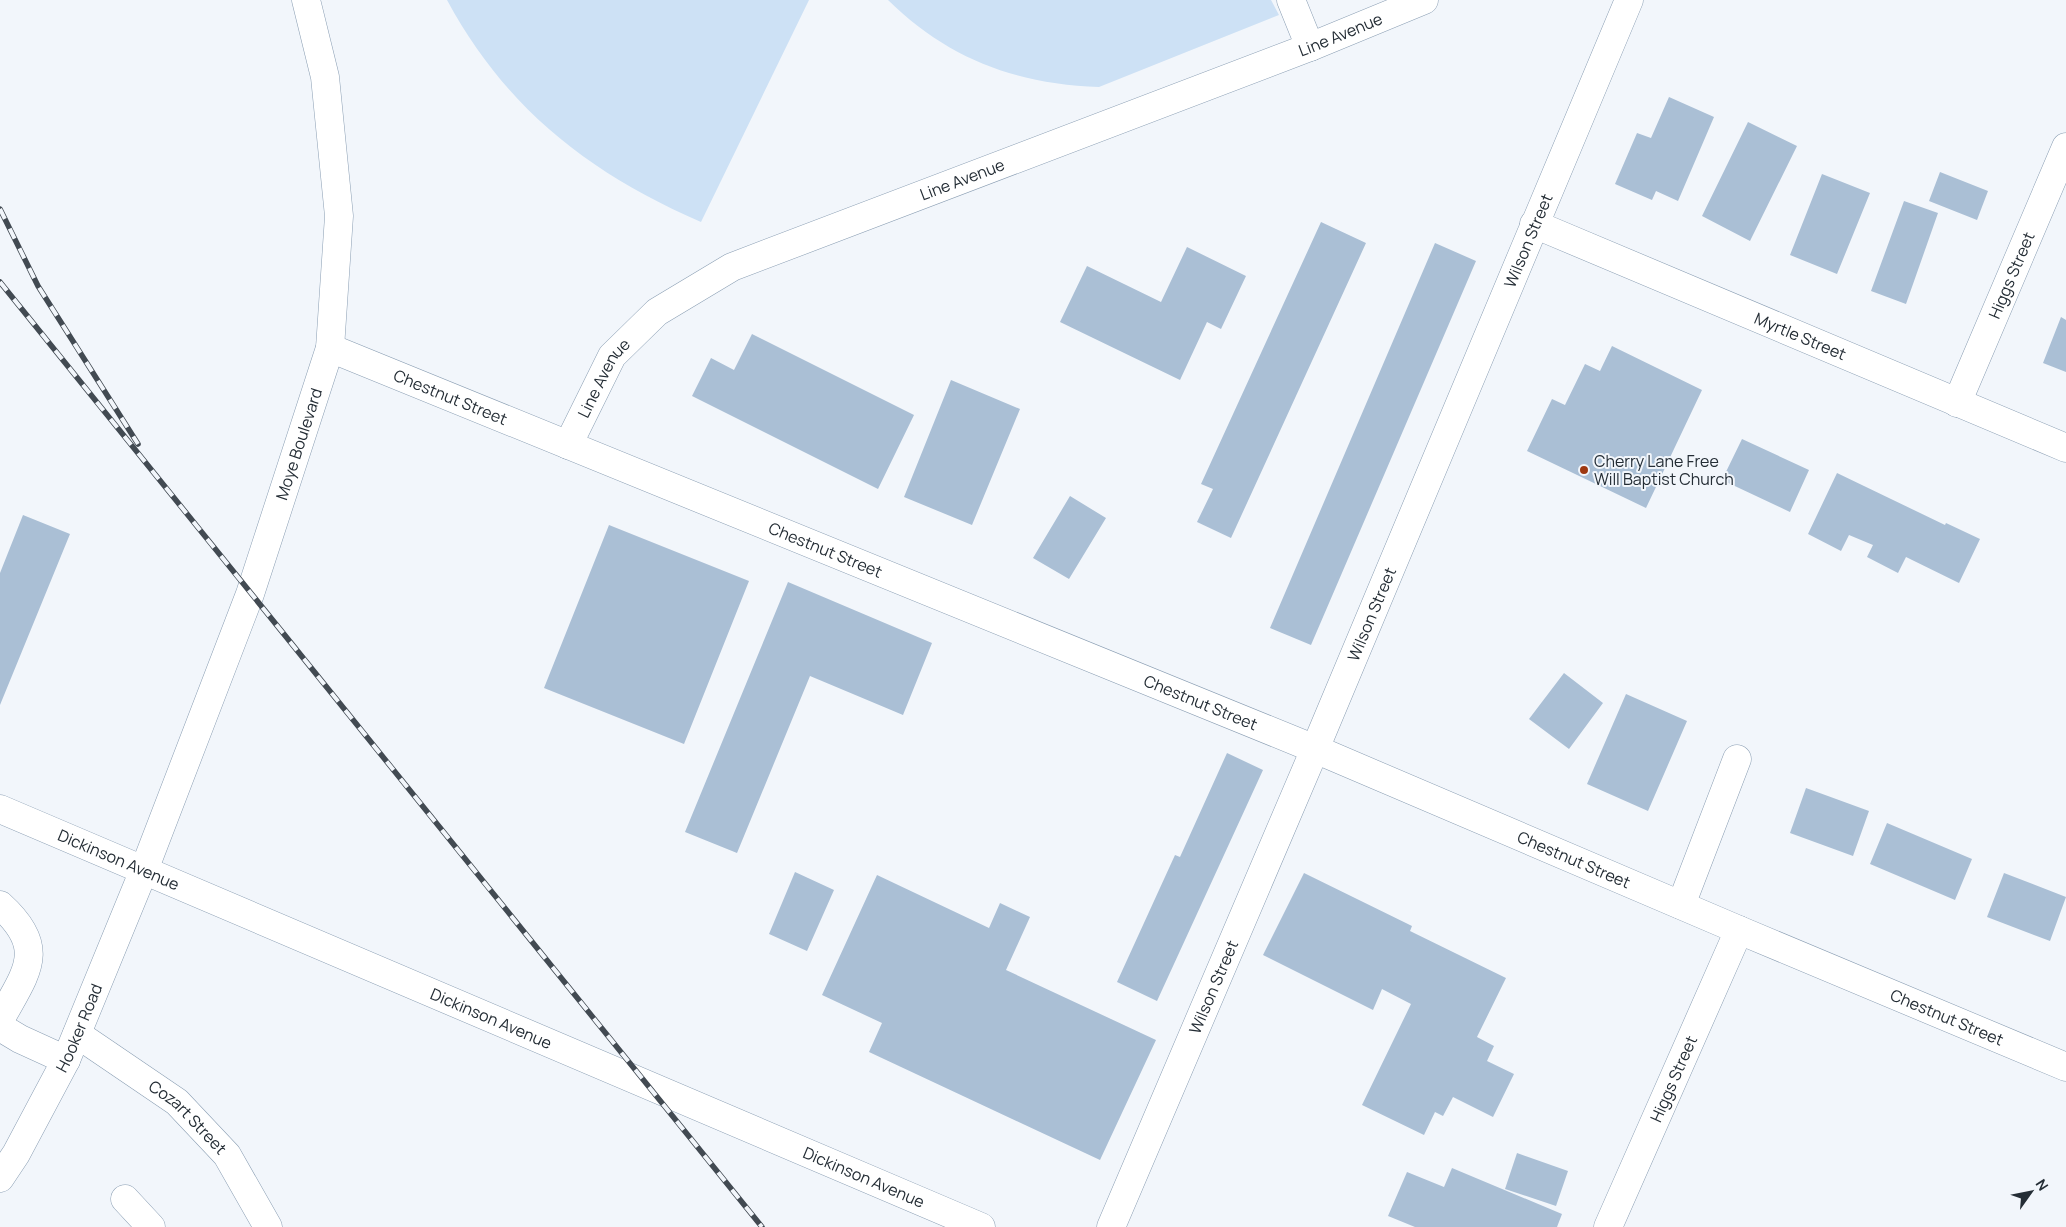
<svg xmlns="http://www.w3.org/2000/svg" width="2066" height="1227" font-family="Manrope,sans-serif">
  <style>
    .green { fill: #cde1f5 }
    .building { fill: #aabfd5 }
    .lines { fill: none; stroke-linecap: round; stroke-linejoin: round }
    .minor-casing { stroke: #8a9eb3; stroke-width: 29 }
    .major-casing { stroke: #8a9eb3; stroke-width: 29 }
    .minor { stroke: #fff; stroke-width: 28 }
    .major { stroke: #fff; stroke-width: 28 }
    .rail-casing { stroke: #424a52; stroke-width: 5.5 }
    .rail { stroke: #f2f6fb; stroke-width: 4; stroke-dasharray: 11; stroke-linecap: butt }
    .poi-dot { fill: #9e3811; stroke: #f2f6fb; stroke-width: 2 }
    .labels { text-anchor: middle; stroke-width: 4; stroke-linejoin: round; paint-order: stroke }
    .street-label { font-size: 16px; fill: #242d35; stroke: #f2f6fb }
    .poi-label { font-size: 16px; fill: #242d35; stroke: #f2f6fb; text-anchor: start }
  </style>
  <rect width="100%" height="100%" fill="#f2f6fb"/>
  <!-- green -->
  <path class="green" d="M 447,0 L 809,0 L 701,222 C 589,173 506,109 447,0 Z
    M 888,0 L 1271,0 L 1279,15 L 1099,87 C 1016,84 948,59 888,0 Z"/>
  <!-- building -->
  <path class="building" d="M 1669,97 L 1714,117 L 1678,201 L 1656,191 L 1652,200 L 1615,184 L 1637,133 L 1651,138 Z
    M 1748,122 L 1797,146 L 1750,241 L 1702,216 Z
    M 1940,172 L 1988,191 L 1977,220 L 1929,201 Z
    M 1822,174 L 1870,193 L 1837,274 L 1790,255 Z
    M 1904,201 L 1938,213 L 1906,304 L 1871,291 Z
    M 1321,222 L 1366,243 L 1231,538 L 1197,522 L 1213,489 L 1201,484 Z
    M 1435,243 L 1476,261 L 1311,645 L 1270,628 Z
    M 1187,247 L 1246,276 L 1221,329 L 1207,322 L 1180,380 L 1060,322 L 1087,266 L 1161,302 Z
    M 2061,317 L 2066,320 L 2066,372 L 2043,363 Z
    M 752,334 L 914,415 L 878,489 L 692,396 L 711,358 L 734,370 Z
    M 1612,346 L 1702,390 L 1646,508 L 1527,451 L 1552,399 L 1565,405 L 1585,364 L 1600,371 Z
    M 951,380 L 1020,409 L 972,525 L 904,497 Z
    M 1742,439 L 1809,470 L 1790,512 L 1722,480 Z
    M 1837,473 L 1945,525 L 1946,523 L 1980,539 L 1959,583 L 1906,557 L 1898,573 L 1867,557 L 1873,545 L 1849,535 L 1841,551 L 1808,534 Z
    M 1070,496 L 1106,518 L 1069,579 L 1033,558 Z
    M 23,515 L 70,534 L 0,705 L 0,573 Z
    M 609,525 L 749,581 L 684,744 L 544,688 Z
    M 788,582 L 932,643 L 903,715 L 810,676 L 737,853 L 685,832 Z
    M 1564,673 L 1603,703 L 1569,749 L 1529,719 Z
    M 1626,694 L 1687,721 L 1648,811 L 1587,784 Z
    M 1227,753 L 1263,770 L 1157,1001 L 1117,982 L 1175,855 L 1180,857 Z
    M 1806,788 L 1869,811 L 1853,856 L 1790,833 Z
    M 1887,823 L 1972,859 L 1955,900 L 1870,864 Z
    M 795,872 L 834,890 L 807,951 L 769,934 Z
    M 1304,873 L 1412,926 L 1410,931 L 1506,978 L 1477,1037 L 1494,1046 L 1487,1061 L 1514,1074 L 1493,1117 L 1453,1097 L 1443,1116 L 1435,1112 L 1424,1135 L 1362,1105 L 1411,1004 L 1382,989 L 1373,1010 L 1263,955 Z
    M 2004,873 L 2066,897 L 2050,941 L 1987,917 Z
    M 877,875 L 989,928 L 1000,903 L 1030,917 L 1006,970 L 1156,1040 L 1100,1160 L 869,1052 L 882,1023 L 822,995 Z
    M 1517,1153 L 1568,1171 L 1556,1206 L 1505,1189 Z
    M 1452,1168 L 1562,1214 L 1557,1227 L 1415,1227 L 1388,1216 L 1407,1172 L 1444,1187 Z"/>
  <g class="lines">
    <!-- minor casing -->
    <g class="minor-casing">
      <g id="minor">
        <path d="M 1291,0 L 1310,47"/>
        <path id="s1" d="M 1534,224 L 2066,448"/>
        <path id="s2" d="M 330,348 L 1315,749 L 1739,930 L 2066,1067"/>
        <path id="s3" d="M 1957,403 L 2066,147"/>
        <path id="s4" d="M 568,445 L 612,356 L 657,312 L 732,267 L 1310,47 L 1424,0"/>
        <path d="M 0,905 C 49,949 26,972 0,1020"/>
        <path d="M 1681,905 L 1737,759"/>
        <path d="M 0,1027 L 20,1039 L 66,1060"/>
        <path id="s5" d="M 77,1034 L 177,1102 L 227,1155 L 268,1227"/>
        <path d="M 125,1199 L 151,1227"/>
        <path id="s6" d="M 1111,1227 L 1315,749 L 1629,0"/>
        <path id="s7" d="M 1608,1227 L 1739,930"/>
      </g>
    </g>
    <!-- major casing -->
    <g class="major-casing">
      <g id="major">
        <path id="s8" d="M 0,809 L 981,1227"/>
        <path id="s9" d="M 0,1178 L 16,1154 L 66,1060 L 144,870 L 250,594 L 330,348 L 339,216 L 325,77 L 306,0"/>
      </g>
    </g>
    <!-- minor -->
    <use href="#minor" class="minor"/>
    <!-- major -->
    <use href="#major" class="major"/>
    <!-- rail casing -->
    <g class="rail-casing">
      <path id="rail" d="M 0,209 L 38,286 L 138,444
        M 0,282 L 762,1227"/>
    </g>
    <!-- rail -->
    <use href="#rail" class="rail"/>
  </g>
  <!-- markers -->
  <circle class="poi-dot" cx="1584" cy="470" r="5"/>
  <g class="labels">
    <!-- street labels -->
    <g class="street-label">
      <text dy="6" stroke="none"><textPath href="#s4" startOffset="901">Line Avenue</textPath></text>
      <text dy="6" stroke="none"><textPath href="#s4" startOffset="496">Line Avenue</textPath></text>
      <text dy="6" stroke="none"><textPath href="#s6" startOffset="1071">Wilson Street</textPath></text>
      <text dy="6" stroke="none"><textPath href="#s3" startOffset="139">Higgs Street</textPath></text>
      <text dy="6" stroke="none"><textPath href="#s1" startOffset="289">Myrtle Street</textPath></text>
      <text dy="6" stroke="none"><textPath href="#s4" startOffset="76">Line Avenue</textPath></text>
      <text dy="6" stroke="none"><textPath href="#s2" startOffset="130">Chestnut Street</textPath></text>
      <text dy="6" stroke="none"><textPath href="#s9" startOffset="794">Moye Boulevard</textPath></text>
      <text dy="6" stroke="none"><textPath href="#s2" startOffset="535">Chestnut Street</textPath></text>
      <text dy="6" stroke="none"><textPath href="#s6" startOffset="666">Wilson Street</textPath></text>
      <text dy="6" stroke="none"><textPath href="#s2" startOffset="940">Chestnut Street</textPath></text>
      <text dy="6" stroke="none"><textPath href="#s8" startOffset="129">Dickinson Avenue</textPath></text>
      <text dy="6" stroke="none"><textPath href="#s2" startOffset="1345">Chestnut Street</textPath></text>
      <text dy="6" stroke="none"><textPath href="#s6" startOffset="261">Wilson Street</textPath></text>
      <text dy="6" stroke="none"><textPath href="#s2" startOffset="1750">Chestnut Street</textPath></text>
      <text dy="6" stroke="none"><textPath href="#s8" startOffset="534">Dickinson Avenue</textPath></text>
      <text dy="6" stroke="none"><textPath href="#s9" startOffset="170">Hooker Road</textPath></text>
      <text dy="6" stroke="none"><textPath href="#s7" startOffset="162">Higgs Street</textPath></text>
      <text dy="6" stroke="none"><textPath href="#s5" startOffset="139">Cozart Street</textPath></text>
      <text dy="6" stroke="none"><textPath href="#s8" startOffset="939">Dickinson Avenue</textPath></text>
    </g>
    <!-- poi labels -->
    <g class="poi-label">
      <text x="1594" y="467">Cherry Lane Free<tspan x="1594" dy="18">Will Baptist Church</tspan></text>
    </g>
  </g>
  <!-- north arrow -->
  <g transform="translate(2031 1192) rotate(57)" stroke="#f2f6fb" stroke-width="4" paint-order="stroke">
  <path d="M0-4L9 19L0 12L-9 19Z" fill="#242d35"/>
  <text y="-8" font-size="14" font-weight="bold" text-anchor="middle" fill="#242d35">N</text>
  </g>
</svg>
